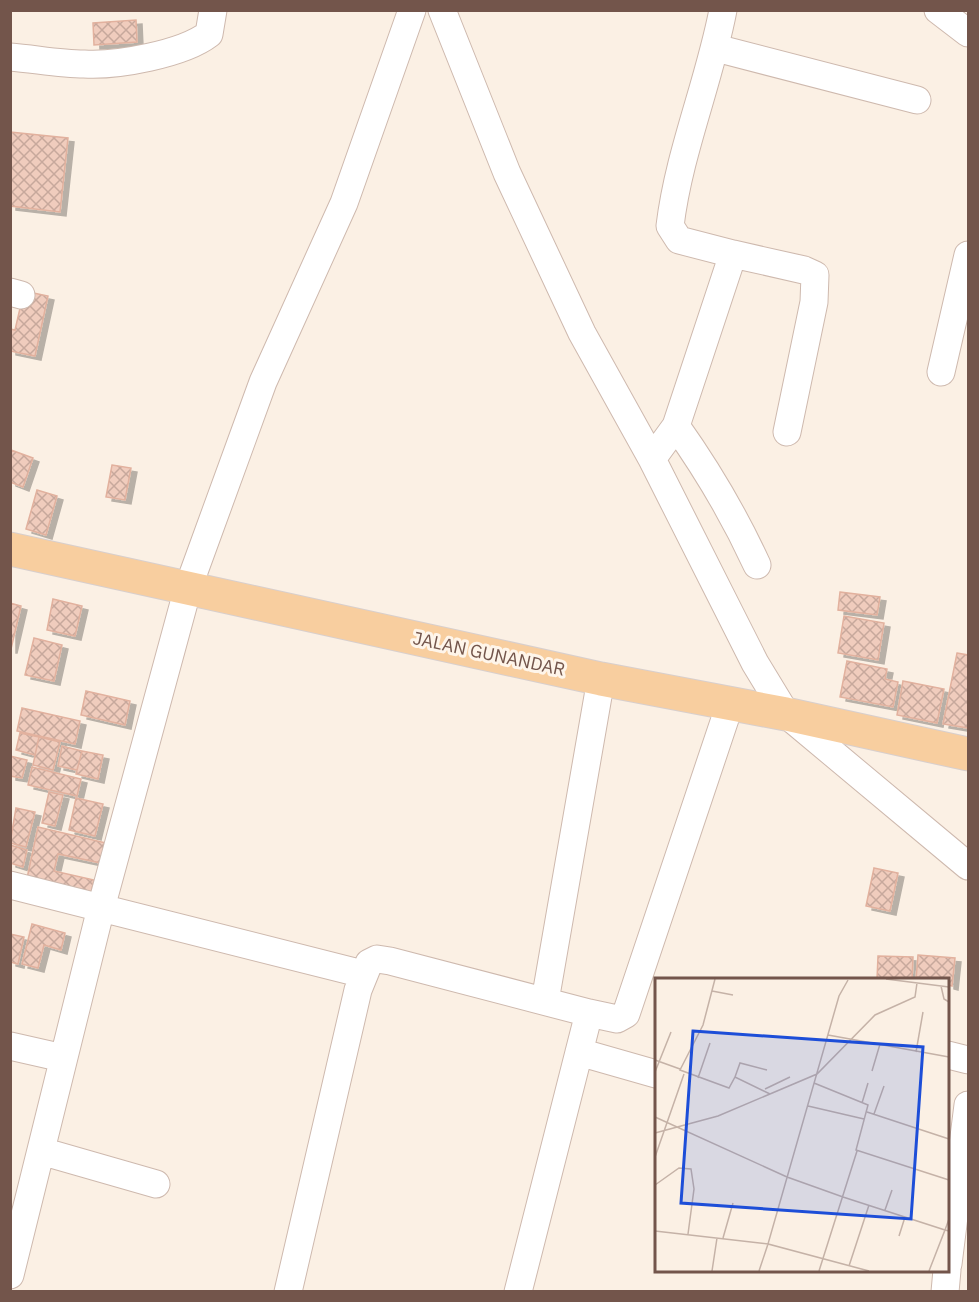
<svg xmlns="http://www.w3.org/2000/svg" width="979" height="1302" font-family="'IBM Plex Sans',sans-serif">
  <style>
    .building { fill: url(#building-cross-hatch); stroke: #e2b19e; stroke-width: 1.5; filter: url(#shadow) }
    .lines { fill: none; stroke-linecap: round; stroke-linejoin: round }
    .minor-casing { stroke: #ceb9ae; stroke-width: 29 }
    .major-casing { stroke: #d8cfcd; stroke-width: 35 }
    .minor { stroke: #fff; stroke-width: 27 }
    .major { stroke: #f8ce9f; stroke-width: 33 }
    .labels { text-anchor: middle; stroke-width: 6; stroke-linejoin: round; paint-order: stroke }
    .street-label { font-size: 18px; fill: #73554b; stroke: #fef5ea }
    .inset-road { fill: none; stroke: #c5b2a7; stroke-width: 1.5 }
    .view { fill: #1d4ed8; fill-opacity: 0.15; stroke: #1d4ed8; stroke-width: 3 }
    .inset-edge { fill: none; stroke: #73554b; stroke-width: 3 }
  </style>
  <defs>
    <pattern id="building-cross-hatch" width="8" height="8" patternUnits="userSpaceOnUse" patternTransform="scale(1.5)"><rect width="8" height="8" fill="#f0ccbd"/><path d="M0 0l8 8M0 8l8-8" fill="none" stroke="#c7a89c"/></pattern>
    <filter id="shadow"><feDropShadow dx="6" dy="4" stdDeviation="0" flood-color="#0004"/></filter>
  </defs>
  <rect width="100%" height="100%" fill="#fbf0e4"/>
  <!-- building -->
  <path class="building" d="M 136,20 L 137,42 L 94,45 L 93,23 Z
    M 10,132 L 68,138 L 60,212 L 10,206 Z
    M 24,291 L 48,296 L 35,356 L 10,351 L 10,329 L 15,330 Z
    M 11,450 L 33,458 L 23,487 L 10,482 Z
    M 112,465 L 131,468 L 125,500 L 106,497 Z
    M 37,490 L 57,496 L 46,535 L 26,529 Z
    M 840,592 L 880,597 L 877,615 L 838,610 Z
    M 53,599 L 82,606 L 75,636 L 47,630 Z
    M 10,603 L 21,606 L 11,649 L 10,649 Z
    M 844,616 L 884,623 L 878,660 L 838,653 Z
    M 34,638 L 62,645 L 54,681 L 25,675 Z
    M 957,653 L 968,655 L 968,728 L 943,724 Z
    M 847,661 L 887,669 L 885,679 L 898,682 L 893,707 L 840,697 Z
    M 903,681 L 944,689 L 937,723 L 897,715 Z
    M 86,691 L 130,701 L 125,725 L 81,715 Z
    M 22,708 L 80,721 L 75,744 L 17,731 Z
    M 20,733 L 39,737 L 35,755 L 16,750 Z
    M 39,737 L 60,742 L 53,770 L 33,765 Z
    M 62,746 L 82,751 L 77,770 L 58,766 Z
    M 82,751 L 103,755 L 98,779 L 76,774 Z
    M 10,756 L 27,760 L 22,778 L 10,776 Z
    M 32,767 L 81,779 L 77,796 L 28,785 Z
    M 49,792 L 63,795 L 55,826 L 42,823 Z
    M 76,798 L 103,804 L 95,836 L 69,830 Z
    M 16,808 L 35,812 L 26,847 L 10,843 Z
    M 38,827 L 106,843 L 101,863 L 58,854 L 54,871 L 94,880 L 90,897 L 26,883 Z
    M 10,845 L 27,850 L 23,867 L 10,863 Z
    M 874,868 L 898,873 L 890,911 L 866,906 Z
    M 32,924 L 65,933 L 61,950 L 44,945 L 38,968 L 22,964 Z
    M 10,934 L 24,937 L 18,964 L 10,962 Z
    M 918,955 L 955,958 L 952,986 L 948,985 L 948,980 L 916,980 Z
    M 878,956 L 913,957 L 912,980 L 877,980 Z"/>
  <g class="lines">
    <!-- minor casing -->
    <g class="minor-casing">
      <path id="minor" d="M 442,10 L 507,173 L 582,333 L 652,459 L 755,663 L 786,714 L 968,866
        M 938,10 L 968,33
        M 716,48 L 917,100
        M 10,57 C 35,59 60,64 84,64 C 117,66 183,54 209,34 L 213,10
        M 733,254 L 804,270 L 815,275 L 814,302 L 787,432
        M 10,292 L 21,295
        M 941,372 L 968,255
        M 676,426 C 708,471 734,515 757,565
        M 652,459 L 676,426 L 733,254 L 679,240 L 670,226 C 679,152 709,83 723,10
        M 10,885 L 363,974
        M 545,1001 L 601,679
        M 10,1046 L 63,1058
        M 579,1052 L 656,1074
        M 948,1055 L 968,1060
        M 41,1151 L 156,1184
        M 948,1264 L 968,1105
        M 10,1275 L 101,908 L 188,588 L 263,382 L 344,203 L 412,10
        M 288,1292 L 358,990 L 369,963 L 377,959 L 390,961 L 589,1013 L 617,1019 L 626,1014 L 730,704
        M 518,1292 L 589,1013
        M 945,1292 L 947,1270"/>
    </g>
    <!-- major casing -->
    <g class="major-casing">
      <path id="major" d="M 10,549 L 601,679 L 786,714 L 968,754"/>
    </g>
    <!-- minor -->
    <use href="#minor" class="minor"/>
    <!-- major -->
    <use href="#major" class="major"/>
  </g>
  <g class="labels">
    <!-- street labels -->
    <g class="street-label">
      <text transform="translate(489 654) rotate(12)" y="6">JALAN GUNANDAR</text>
    </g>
  </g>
  <!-- overview -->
  <g transform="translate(655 978)">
    <rect width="294" height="294" fill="#fbf0e4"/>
    <path class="inset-road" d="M 60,1 L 48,47 L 25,92 L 74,110 L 80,99 L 115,116M 231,1 L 294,9M 286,8 L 289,21 L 294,24M 57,13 L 78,17M 173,57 L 294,79M 261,74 L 268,34M 0,82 L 25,91M 217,93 L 225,66M 0,94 L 16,54M 80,99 L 85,85 L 112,92M 43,100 L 55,65M 159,105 L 213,127 L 201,172 L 294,202M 110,111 L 135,99M 207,125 L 213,105M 153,128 L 209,141M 212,134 L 294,161M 219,136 L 229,108M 0,139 L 132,199 L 188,219 L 290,252 L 294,241M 0,155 L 63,138 L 162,96 L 220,37 L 260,19 L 262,5M 0,179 L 29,96M 0,207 L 24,190 L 36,191 L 39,211 L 33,256M 230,232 L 237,212M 0,253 L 113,266 L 184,18 L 193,2M 244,258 L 250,239M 68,260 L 78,225M 194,288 L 214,227M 57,293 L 62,260M 104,293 L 113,266 L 214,293M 164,293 L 202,173M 274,293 L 290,252 L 294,253"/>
    <path class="view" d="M 38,53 L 268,69 L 256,241 L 26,225 Z"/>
    <rect width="294" height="294" class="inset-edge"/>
  </g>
  <!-- border -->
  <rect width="979" height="1302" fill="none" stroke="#73554b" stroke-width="24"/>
</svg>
